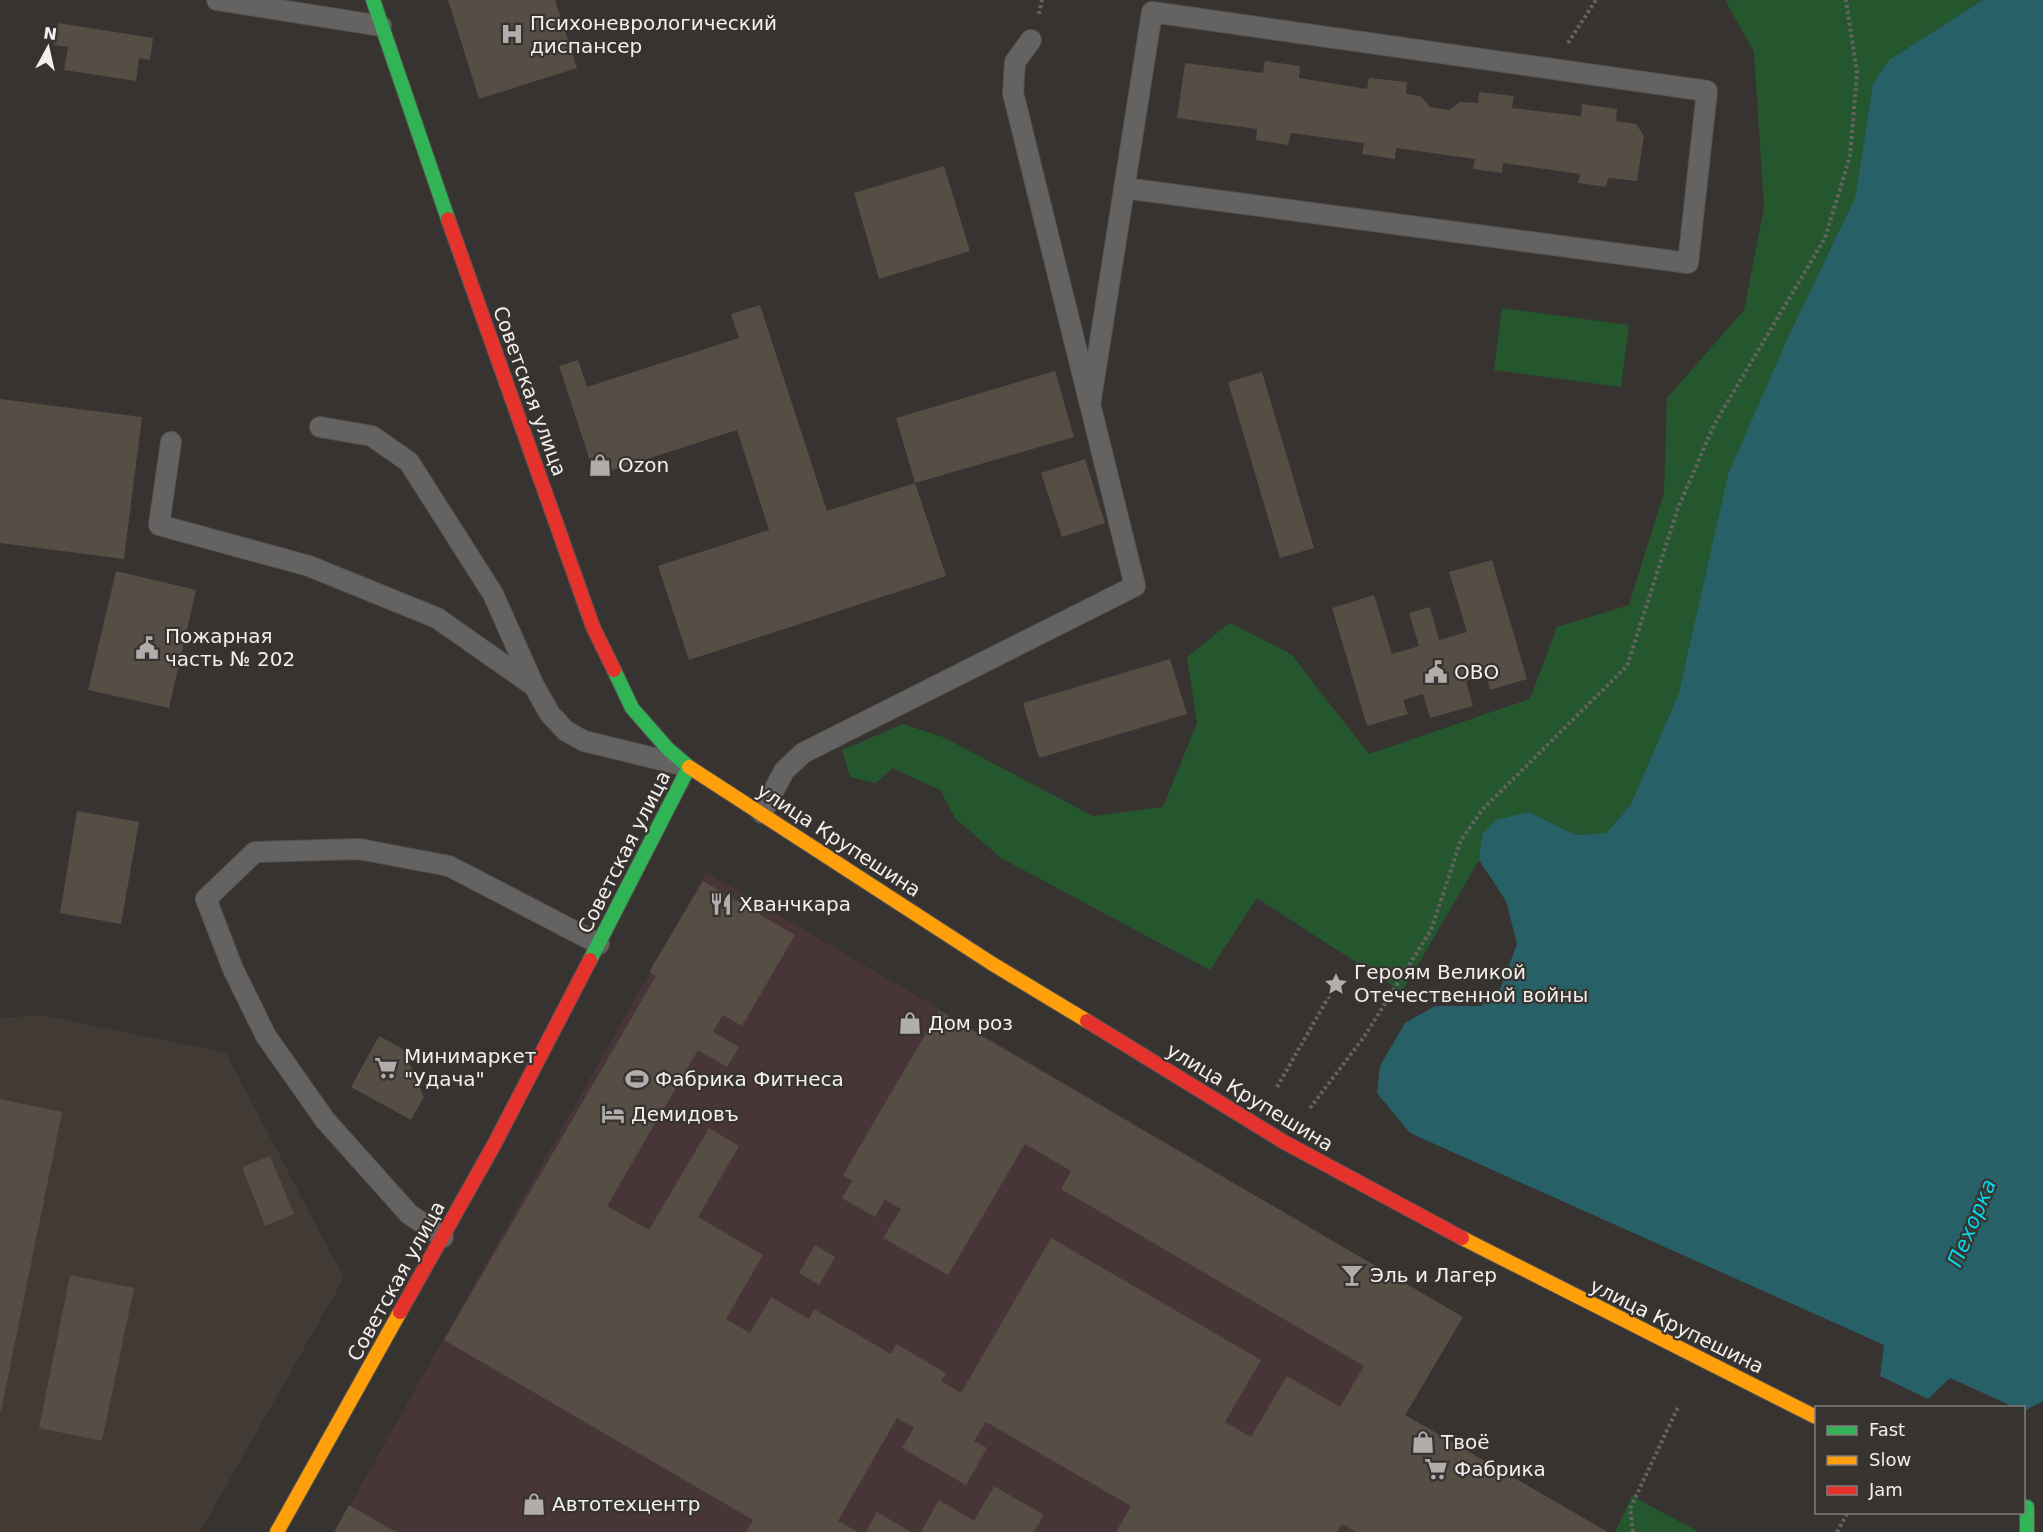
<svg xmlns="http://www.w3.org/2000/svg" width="2043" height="1532" font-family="'DejaVu Sans',sans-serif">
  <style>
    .commercial { fill: #473538 }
    .built { fill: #423a34 }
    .green { fill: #25572e }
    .water { fill: #276066 }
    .building { fill: #564d45 }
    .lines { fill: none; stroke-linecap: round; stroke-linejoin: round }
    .lane-casing { stroke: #545250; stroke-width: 22 }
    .fast-casing { stroke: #545250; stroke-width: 16 }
    .slow-casing { stroke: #545250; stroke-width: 16 }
    .jam-casing { stroke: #545250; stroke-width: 16 }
    .path { stroke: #656361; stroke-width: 4; stroke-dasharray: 3 3; stroke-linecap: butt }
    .lane { stroke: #646362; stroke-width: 20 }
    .fast { stroke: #30b455; stroke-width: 14 }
    .slow { stroke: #ff9f0a; stroke-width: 14 }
    .jam { stroke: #e5322d; stroke-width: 14 }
    .labels { text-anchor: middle; stroke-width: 4.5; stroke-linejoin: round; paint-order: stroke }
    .poi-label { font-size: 20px; fill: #f2efed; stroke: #373330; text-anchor: start }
    .street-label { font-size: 20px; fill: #f2efed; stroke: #373330 }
    .water-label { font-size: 21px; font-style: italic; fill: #03d7e9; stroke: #373330 }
  </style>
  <rect width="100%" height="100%" fill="#363331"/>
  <!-- commercial -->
  <path class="commercial" d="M 706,872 L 1463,1317 L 1406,1415 L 1608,1532 L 335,1532 Z"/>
  <!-- built -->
  <path class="built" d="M 41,1015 L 226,1053 L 344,1278 L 200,1532 L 0,1532 L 0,1018 Z"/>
  <!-- green -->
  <path class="green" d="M 1725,0 L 1983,0 L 1889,60 L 1873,84 L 1855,198 L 1787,339 L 1693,637 L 1679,693 L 1630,806 L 1606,833 L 1576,835 L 1529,812 L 1482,834 L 1479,860 L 1402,992 L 1257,898 L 1210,970 L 1001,858 L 955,818 L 940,790 L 892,768 L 876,783 L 850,777 L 842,750 L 903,724 L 943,737 L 1093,816 L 1163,807 L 1197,723 L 1187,657 L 1230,623 L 1291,654 L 1369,754 L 1530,699 L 1557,627 L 1629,605 L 1664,492 L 1667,398 L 1744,310 L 1764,208 L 1754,52 Z
    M 1502,308 L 1629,325 L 1621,387 L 1494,370 Z
    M 1632,1496 L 1699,1532 L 1615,1532 Z"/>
  <!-- water -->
  <path class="water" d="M 1983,0 L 2043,0 L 2043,1401 L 2024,1411 L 2024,1408 L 2014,1407 L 1950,1378 L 1928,1399 L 1880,1376 L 1884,1345 L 1410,1133 L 1377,1093 L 1380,1066 L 1405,1023 L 1435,1006 L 1481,1006 L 1500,989 L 1517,944 L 1506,901 L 1479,860 L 1482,834 L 1496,820 L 1529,812 L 1576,835 L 1606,833 L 1630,806 L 1679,693 L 1728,475 L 1787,339 L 1855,198 L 1873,84 L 1889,60 Z"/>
  <!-- building -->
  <path class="building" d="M 448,0 L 555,0 L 577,68 L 479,99 Z
    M 58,23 L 153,38 L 150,60 L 139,58 L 136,81 L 64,70 L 68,47 L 54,45 Z
    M 1265,61 L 1300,66 L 1299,78 L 1367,89 L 1369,78 L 1407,82 L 1406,94 L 1421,96 L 1430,107 L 1449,110 L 1460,102 L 1478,103 L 1479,92 L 1514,96 L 1512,108 L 1581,116 L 1582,104 L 1617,109 L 1616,121 L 1636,124 L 1644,136 L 1637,181 L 1608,178 L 1606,187 L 1578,183 L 1580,174 L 1503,163 L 1502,173 L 1473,169 L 1475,159 L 1396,148 L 1395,159 L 1362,154 L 1364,143 L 1291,133 L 1288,145 L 1256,140 L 1257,129 L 1177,118 L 1185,63 L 1263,73 Z
    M 944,166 L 970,251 L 879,279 L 854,193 Z
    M 760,305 L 827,511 L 915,483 L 896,418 L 1055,371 L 1074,437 L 915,483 L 946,576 L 689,660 L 658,566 L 769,530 L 737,430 L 595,476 L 559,366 L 578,360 L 587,387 L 739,338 L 731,314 Z
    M 1262,372 L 1314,548 L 1280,558 L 1228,382 Z
    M 0,399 L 142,417 L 124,559 L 0,543 Z
    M 1085,459 L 1105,523 L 1062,537 L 1041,473 Z
    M 1492,560 L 1527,679 L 1490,690 L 1486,675 L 1466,681 L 1473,706 L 1430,718 L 1423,694 L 1403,700 L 1408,714 L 1367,726 L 1332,608 L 1374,595 L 1392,654 L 1419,646 L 1409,613 L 1430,607 L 1439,640 L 1467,632 L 1449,572 Z
    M 116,571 L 196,590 L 169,708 L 88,690 Z
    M 1170,659 L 1187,714 L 1039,758 L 1023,703 Z
    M 77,811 L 139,822 L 121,924 L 60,913 Z
    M 703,881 L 795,935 L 742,1026 L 723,1015 L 713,1032 L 739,1047 L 727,1067 L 698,1050 L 607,1206 L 649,1230 L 709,1128 L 739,1146 L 698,1217 L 763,1255 L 726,1319 L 750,1333 L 771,1297 L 809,1319 L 814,1309 L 891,1354 L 896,1344 L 946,1373 L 941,1381 L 961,1393 L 1051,1238 L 1261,1360 L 1225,1422 L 1251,1437 L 1287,1376 L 1340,1407 L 1364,1366 L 1061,1189 L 1071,1171 L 1025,1144 L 948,1275 L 883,1238 L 901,1209 L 885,1200 L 875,1217 L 842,1198 L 852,1181 L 843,1175 L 939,1011 L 1463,1317 L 1405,1415 L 1608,1532 L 1356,1532 L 1342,1524 L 1337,1532 L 1116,1532 L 1131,1506 L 986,1422 L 974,1441 L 987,1448 L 966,1485 L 902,1448 L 914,1428 L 897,1418 L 838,1521 L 858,1532 L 746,1532 L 753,1520 L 444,1340 L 656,976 L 649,972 Z
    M 379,1036 L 403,1049 L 424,1097 L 411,1120 L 351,1087 Z
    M 0,1099 L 62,1112 L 1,1411 L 0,1411 Z
    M 270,1156 L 294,1214 L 265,1226 L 242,1167 Z
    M 815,1245 L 835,1257 L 819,1285 L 799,1273 Z
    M 70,1275 L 134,1288 L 102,1441 L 39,1428 Z
    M 994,1486 L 1044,1515 L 1034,1532 L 921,1532 L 939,1500 L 974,1521 Z
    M 349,1505 L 396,1532 L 334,1532 Z
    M 877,1512 L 911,1532 L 866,1532 Z"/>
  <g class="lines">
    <!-- lane casing -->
    <g class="lane-casing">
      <path id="lane" d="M 217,0 L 381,26
        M 1090,405 L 1152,12 L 1707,91 L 1688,263 L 1124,188
        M 320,427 L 372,436 L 409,462 L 493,594 L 534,686 L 550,714 L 566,731 L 584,741 L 678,764
        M 171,442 L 159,525 L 309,566 L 437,618 L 534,686
        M 762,813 L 784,771 L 803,753 L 1135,586 L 1013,93 L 1015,62 L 1031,40
        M 443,1237 L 409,1214 L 325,1120 L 266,1036 L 233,969 L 206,899 L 255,852 L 359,849 L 449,866 L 599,944"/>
    </g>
    <!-- fast casing -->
    <g class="fast-casing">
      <path id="fast" d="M 373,0 L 448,219
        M 590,960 L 689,767 L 668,749 L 632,708 L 614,670
        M 2027,1507 L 2027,1532"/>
    </g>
    <!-- slow casing -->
    <g class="slow-casing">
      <path id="slow" d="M 689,767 L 991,963 L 1087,1021
        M 1462,1238 L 1816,1417
        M 277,1532 L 400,1312"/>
    </g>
    <!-- jam casing -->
    <g class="jam-casing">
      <path id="jam" d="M 448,219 L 593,627 L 614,670
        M 1087,1021 L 1284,1142 L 1462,1238
        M 400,1312 L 495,1143 L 590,960"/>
    </g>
    <!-- path -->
    <path class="path" d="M 1039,14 L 1042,0
      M 1568,43 L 1596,0
      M 1277,1087 L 1336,984
      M 1310,1108 L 1364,1037 L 1431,930 L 1461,840 L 1483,809 L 1627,666 L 1678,508 L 1714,425 L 1825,238 L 1850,156 L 1857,73 L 1846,0
      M 1633,1532 L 1630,1509 L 1679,1405
      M 1837,1532 L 1848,1512"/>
    <!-- lane -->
    <use href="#lane" class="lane"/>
    <!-- fast -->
    <use href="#fast" class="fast"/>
    <!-- slow -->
    <use href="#slow" class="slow"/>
    <!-- jam -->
    <use href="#jam" class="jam"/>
  </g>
  <!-- icons -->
  <defs>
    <g id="hospital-bare" transform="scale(1.8)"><path d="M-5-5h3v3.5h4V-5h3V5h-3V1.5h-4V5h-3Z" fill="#b0adab" stroke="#373330" stroke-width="2.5" paint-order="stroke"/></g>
    <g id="shop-bare" transform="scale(1.8)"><path d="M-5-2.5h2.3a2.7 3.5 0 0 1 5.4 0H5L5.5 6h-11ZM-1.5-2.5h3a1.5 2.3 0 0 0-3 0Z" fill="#b0adab" stroke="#373330" stroke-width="2.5" paint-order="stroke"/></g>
    <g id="civic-bare" transform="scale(1.8)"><path d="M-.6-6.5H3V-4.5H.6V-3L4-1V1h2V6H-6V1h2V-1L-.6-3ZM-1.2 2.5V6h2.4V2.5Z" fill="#b0adab" stroke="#373330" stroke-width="2.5" paint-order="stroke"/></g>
    <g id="restaurant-bare" transform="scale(1.8)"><path d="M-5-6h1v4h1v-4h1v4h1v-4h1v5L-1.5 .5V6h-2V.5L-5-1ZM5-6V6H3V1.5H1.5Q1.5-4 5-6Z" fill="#b0adab" stroke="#373330" stroke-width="2.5" paint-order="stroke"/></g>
    <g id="sight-bare" transform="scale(1.8)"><path d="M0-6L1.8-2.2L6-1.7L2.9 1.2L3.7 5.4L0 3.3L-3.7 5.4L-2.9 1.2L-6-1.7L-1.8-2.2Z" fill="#b0adab" stroke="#373330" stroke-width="2.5" paint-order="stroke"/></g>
    <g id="supermarket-bare" transform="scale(1.8)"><path d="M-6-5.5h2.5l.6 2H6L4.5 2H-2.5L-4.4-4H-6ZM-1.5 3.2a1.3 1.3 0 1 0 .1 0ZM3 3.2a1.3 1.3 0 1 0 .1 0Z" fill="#b0adab" stroke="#373330" stroke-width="2.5" paint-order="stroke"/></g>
    <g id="stadium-bare" transform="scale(1.8)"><path d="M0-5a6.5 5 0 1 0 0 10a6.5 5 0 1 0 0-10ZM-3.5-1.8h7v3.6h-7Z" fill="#b0adab" stroke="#373330" stroke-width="2.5" paint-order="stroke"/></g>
    <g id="hotel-bare" transform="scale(1.8)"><path d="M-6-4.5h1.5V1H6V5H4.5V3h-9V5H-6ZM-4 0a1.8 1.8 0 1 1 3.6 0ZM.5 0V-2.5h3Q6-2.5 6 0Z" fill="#b0adab" stroke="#373330" stroke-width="2.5" paint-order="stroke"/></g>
    <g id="bar-bare" transform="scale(1.8)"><path d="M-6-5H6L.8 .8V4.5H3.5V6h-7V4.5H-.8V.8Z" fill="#b0adab" stroke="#373330" stroke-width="2.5" paint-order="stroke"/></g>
  </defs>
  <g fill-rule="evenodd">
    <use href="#hospital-bare" x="512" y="34"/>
    <use href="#shop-bare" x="600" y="465"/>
    <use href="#civic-bare" x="147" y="648"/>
    <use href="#civic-bare" x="1436" y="672"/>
    <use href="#restaurant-bare" x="721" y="904"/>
    <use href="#sight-bare" x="1336" y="984"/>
    <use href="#shop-bare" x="910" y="1023"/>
    <use href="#supermarket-bare" x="386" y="1068"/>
    <use href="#stadium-bare" x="637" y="1079"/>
    <use href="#hotel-bare" x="613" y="1114"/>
    <use href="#bar-bare" x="1352" y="1275"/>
    <use href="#shop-bare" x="1423" y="1442"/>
    <use href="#supermarket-bare" x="1436" y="1469"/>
    <use href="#shop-bare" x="534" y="1504"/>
  </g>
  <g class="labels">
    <!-- poi labels -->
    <g class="poi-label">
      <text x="530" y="30">Психоневрологический<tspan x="530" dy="23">диспансер</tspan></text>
      <text x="618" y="472">Ozon</text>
      <text x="165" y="643">Пожарная<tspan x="165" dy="23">часть № 202</tspan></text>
      <text x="1454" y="679">ОВО</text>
      <text x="739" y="911">Хванчкара</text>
      <text x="1354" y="979">Героям Великой<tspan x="1354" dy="23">Отечественной войны</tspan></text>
      <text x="928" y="1030">Дом роз</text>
      <text x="404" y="1063">Минимаркет<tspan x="404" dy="23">"Удача"</tspan></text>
      <text x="655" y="1086">Фабрика Фитнеса</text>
      <text x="631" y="1121">Демидовъ</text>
      <text x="1370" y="1282">Эль и Лагер</text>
      <text x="1441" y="1449">Твоё</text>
      <text x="1454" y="1476">Фабрика</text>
      <text x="552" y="1511">Автотехцентр</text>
    </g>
    <!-- street labels -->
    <g class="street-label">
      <text transform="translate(530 391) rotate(70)" y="7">Советская улица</text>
      <text transform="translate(839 840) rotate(33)" y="7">улица Крупешина</text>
      <text transform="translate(624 852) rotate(-63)" y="7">Советская улица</text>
      <text transform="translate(1250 1097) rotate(31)" y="7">улица Крупешина</text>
      <text transform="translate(396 1281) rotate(-61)" y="7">Советская улица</text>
      <text transform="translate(1677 1326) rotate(26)" y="7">улица Крупешина</text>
    </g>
    <!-- water labels -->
    <g class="water-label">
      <text transform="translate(1972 1223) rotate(-67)" y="7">Пехорка</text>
    </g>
  </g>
  <!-- legend -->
  <rect x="1815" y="1406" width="210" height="108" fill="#373330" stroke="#827e7c" stroke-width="1.5"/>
  <rect x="1827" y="1426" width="30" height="9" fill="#30b455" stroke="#827e7c" stroke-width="1.5"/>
  <text x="1869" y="1436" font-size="18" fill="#f2efed">Fast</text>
  <rect x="1827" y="1456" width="30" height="9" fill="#ff9f0a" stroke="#827e7c" stroke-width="1.5"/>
  <text x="1869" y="1466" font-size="18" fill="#f2efed">Slow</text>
  <rect x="1827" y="1486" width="30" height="9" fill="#e5322d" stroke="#827e7c" stroke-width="1.5"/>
  <text x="1869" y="1496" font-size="18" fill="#f2efed">Jam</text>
  <!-- north arrow -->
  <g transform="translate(48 48) rotate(8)" stroke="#373330" stroke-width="4.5" paint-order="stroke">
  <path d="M0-4.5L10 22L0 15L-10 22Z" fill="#f2efed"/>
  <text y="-9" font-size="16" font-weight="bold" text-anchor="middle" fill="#f2efed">N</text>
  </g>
</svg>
